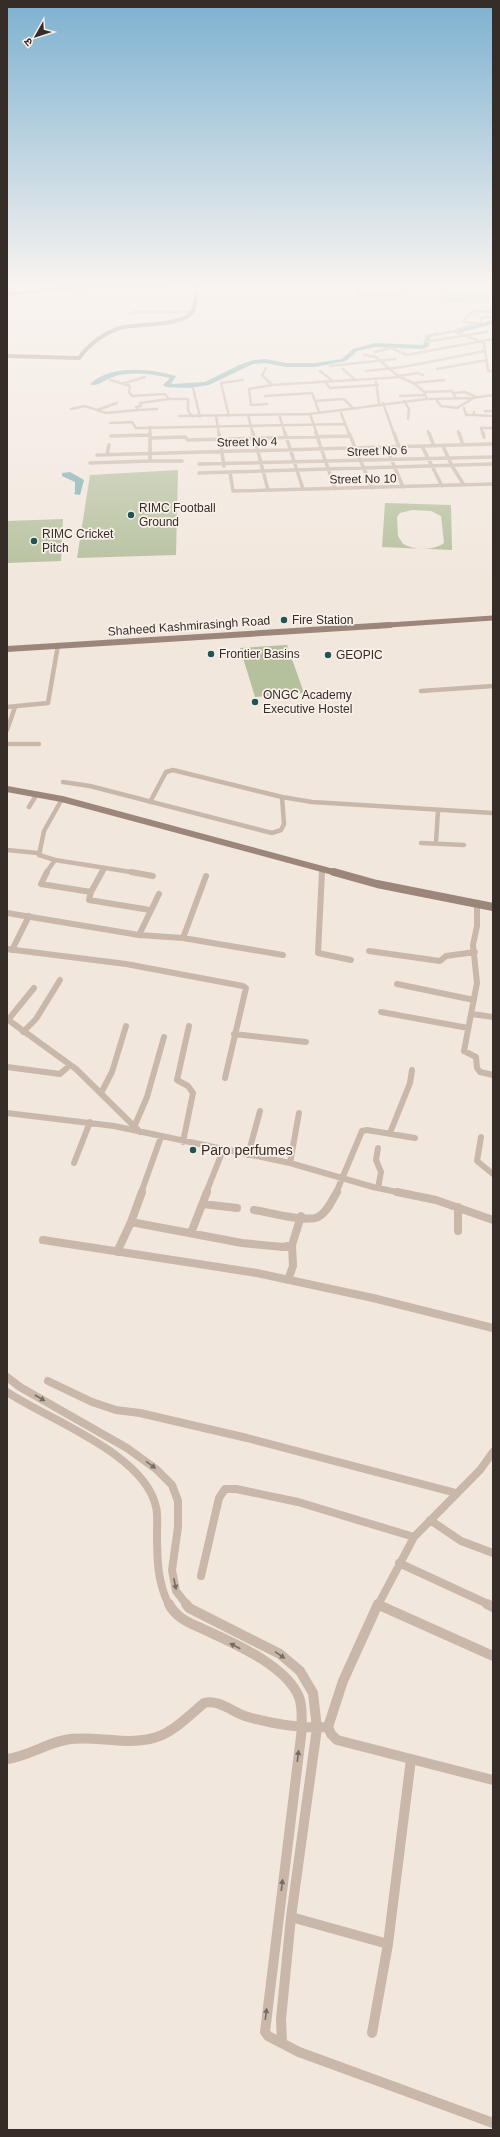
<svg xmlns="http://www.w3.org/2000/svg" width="500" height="2137" font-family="Arial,'Noto Sans Devanagari',sans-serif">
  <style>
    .green { fill: #b5c09d; fill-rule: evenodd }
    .water { fill: #7dacad }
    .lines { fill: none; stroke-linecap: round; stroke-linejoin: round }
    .river { fill: #7dacad; fill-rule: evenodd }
    .street-far5 { stroke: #c9b7a9; stroke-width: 2.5 }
    .street-far4 { stroke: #c9b7a9; stroke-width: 3.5 }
    .street-far3 { stroke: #c9b7a9; stroke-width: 4.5 }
    .street-far2 { stroke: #c9b7a9; stroke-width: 6 }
    .street-far1 { stroke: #c9b7a9; stroke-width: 8 }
    .street { stroke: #c9b7a9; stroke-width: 10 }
    .secondary-far3 { stroke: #9c867a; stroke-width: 4 }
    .secondary-far2 { stroke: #9c867a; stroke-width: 5 }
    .secondary-far1 { stroke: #9c867a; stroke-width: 6 }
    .secondary { stroke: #9c867a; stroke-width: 8 }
    .oneway { fill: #786b63 }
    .poi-dot { fill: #205456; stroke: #f9f1e9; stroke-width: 1.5 }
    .labels { text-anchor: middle; stroke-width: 3.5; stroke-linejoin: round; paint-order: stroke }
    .far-street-label { font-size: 12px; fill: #362d29; stroke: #f9f1e9 }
    .far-poi-label { font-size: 12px; fill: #362d29; stroke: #f9f1e9; text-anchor: start }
    .poi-label { font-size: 14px; fill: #362d29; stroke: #f9f1e9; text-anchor: start }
  </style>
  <rect width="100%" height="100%" fill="#f1e7dd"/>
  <!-- green -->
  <path class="green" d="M 355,284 L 406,284 L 406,297 L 356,296 Z
    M 442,284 L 493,284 L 489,303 L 441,302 Z
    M 178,470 L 176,555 L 77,558 L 90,475 Z
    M 385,503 L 451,505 L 452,550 L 382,547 ZM 412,510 L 431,511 L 441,516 L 444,543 C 433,551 414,550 403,544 L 398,536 L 397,517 L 400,513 Z
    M 63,519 L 61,561 L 7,563 L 7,521 Z
    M 287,645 L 304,693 L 255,697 L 240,648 Z"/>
  <!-- water -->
  <path class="water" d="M 70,472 L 84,480 L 80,495 L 74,494 L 75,492 L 75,482 L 62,476 L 62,473 Z"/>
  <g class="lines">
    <!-- river -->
    <path class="river" d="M 493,320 L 493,324 L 458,333 L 455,331 Z
      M 438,332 L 440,335 L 430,337 L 429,346 L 423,349 L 375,347 L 357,351 L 346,361 L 315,367 L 286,367 L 266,363 L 253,364 L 209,385 L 189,388 L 166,387 L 163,385 L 170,378 C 151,374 131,371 113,377 C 106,379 96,388 90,384 C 112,364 150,369 176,376 L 171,384 L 205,382 L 239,365 L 253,360 L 266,359 L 286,363 L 315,363 L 342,359 L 353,349 L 375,343 L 423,345 L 426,335 Z"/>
    <!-- street-far5 -->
    <path class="street-far5" d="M 7,285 L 36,290
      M 132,312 L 193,312
      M 493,317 L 482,317 L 481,322 L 454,331 L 484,343 L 488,371 L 493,371
      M 475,323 L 464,322 L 464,320 L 473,311 L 493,312
      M 454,331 L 428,336 L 425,342 L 487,332
      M 375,352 L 391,348 L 407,355 L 493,339
      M 364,355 L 376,357 L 398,376 L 415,384 L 424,392 L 427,399
      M 330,366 L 395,359
      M 266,368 L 262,375 L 272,385
      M 343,369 L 355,380
      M 437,369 L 487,360
      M 320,371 L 333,381
      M 366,371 L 403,367 L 485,351
      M 398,376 L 418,373 L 423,375
      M 110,380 L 130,386 L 129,392 L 132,396 L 165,394 L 169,399 L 188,399 L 188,410 L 192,417
      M 325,382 L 330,388 L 378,385
      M 376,382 L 379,403
      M 412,383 L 444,380
      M 122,384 L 145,377
      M 193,388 L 200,417
      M 424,392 L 452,391 L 456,399
      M 453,393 L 465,392 L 476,397
      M 265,396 L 312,393 L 319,412
      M 400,396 L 425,395
      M 315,401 L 344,399 L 352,407
      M 404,401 L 409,409 L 408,419
      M 437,401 L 441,406 L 457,408 L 472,399
      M 383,403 L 394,434
      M 267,404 L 251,405 L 249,389 L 272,385 L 402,377
      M 464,408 L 466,415 L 474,415
      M 71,409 L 85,406 L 106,413 L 138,410
      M 157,409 L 138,410 L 136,407 L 141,406 L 140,403 L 169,399
      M 97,410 L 117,403
      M 485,411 L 493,411
      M 474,412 L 474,415 L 493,416
      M 341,413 L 349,434
      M 279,414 L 285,434
      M 310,414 L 317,434
      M 248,415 L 253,434
      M 179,416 L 310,414 L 427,399 L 473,398 L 493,395
      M 216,416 L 219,434
      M 229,416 L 221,383 L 243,380
      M 110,423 L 132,422 L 136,428 L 345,424
      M 150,427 L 150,434
      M 428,431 L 429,434
      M 458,431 L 459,434
      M 483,434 L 481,428 L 493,428"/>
    <!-- street-far4 -->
    <path class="street-far4" d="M 150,433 L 150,461 L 182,461
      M 219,433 L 224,466
      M 253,433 L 268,490
      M 285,433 L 303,489
      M 316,433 L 335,489
      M 349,433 L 372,488
      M 394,433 L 399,447
      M 429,433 L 434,446
      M 459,433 L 463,445
      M 483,433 L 484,437
      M 111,436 L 150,435
      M 150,438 L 185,437 L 188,440 L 350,436
      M 422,446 L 442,486
      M 443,446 L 452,466 L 464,485
      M 386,447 L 403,487
      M 97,455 L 493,444
      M 107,455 L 109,445
      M 90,463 L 150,461
      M 199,464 L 493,457
      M 230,472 L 233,491 L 493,484
      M 199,473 L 493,464"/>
    <!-- street-far3 -->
    <path class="street-far3" d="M 421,691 L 493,686
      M 7,707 L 48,703 L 58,645
      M 7,730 L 15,707
      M 7,744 L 39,744
      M 63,782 L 90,786 L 272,833 L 281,830 L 284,824 L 282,797
      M 62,799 L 44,831 L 39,855 L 55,860 L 137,873
      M 150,802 L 166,772 L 173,770 L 282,797 L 312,802 L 493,813
      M 29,807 L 37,794
      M 421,843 L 464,845
      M 436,843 L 438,810
      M 7,850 L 38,853
      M 46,873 L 55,860
      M 102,873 L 105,868
      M 322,873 L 322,870"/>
    <!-- street-far2 -->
    <path class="street-far2" d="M 47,872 L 41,884 L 91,892
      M 102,872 L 91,892 L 89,900 L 150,910
      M 131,872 L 153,876
      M 322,872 L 318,953 L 351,960
      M 477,904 L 477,926 L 473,945 L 477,983 L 464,1051 L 476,1057 L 477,1068 L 480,1072 L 493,1075
      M 7,913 L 139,935 L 183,938 L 283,955
      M 139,935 L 159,894
      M 183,938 L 206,876
      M 7,949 L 126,964 L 243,986 L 246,988 L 225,1078
      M 12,950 L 29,916
      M 369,951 L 440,961 L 446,956 L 475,952
      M 397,984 L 474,1000
      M 381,1012 L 468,1028
      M 472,1014 L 493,1017
      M 7,1019 L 76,1069 L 140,1132
      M 8,1020 L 34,988
      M 23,1032 L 36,1019 L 60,980
      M 234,1034 L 306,1042
      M 7,1067 L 60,1074 L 70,1065
      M 101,1093 L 112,1072 L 126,1026
      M 7,1113 L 114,1126 L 290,1163 L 373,1187 L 402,1193
      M 135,1125 L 147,1097 L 164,1037
      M 390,1133 L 410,1083 L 412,1070
      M 481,1137 L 477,1161 L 493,1174
      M 183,1142 L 193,1093 L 188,1086 L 177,1080 L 189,1026
      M 378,1148 L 376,1160 L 381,1172 L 378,1188
      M 248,1155 L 260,1111
      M 74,1163 L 90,1122
      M 290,1163 L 299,1113
      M 141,1193 L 161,1137
      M 206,1193 L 223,1150
      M 336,1193 L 362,1131 L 367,1130 L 415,1138"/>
    <!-- street-far1 -->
    <path class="street-far1" d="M 397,1192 L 436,1200 L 493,1220
      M 203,1204 L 237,1208
      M 458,1207 L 458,1231
      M 254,1210 C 269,1212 306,1223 318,1217 C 327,1213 332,1200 337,1192
      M 131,1222 L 242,1243 L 283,1247 L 292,1245 L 301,1216
      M 191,1233 L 207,1192
      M 43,1240 L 257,1273 L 373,1298 L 493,1328
      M 117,1252 L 131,1222 L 142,1192
      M 288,1280 L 293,1266 L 292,1245
      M 7,1377 L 20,1387 L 127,1448 L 156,1469 L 172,1485 L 178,1501 L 178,1527 L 172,1570 L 176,1591 L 187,1605
      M 48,1381 L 92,1402 L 116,1410 L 140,1413 L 247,1438 L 456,1493
      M 7,1392 C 49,1420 145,1454 156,1507 C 158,1514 157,1523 157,1531 C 157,1557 157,1582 169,1605
      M 430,1520 L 461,1541 L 493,1553
      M 399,1563 L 490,1605
      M 201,1576 L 219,1498 L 225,1489 L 236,1489 L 298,1502 L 414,1537
      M 378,1605 L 414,1537 L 480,1470 L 493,1452"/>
    <!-- street -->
    <path class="street" d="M 169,1604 C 176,1618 190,1623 203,1629 C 233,1643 286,1665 299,1697 C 303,1707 301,1718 302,1728 L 265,2032 L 268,2036 L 299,2052 L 493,2123
      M 186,1604 L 189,1608 L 280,1654 L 300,1671 L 313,1693 L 317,1728 L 291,1917 L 281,2019 L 282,2043
      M 487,1604 L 493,1607
      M 379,1605 L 493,1656
      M 328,1727 L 331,1734 L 337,1740 L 493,1780
      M 7,1759 C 28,1756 45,1744 65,1740 C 81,1737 96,1739 112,1740 C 159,1745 170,1733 204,1703 C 220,1699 233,1713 248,1717 C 274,1724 300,1729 328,1727 L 343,1681 L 378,1604
      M 291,1917 L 388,1944
      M 372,2033 L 388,1944 L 411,1759"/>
    <!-- secondary-far3 -->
    <path class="secondary-far3" d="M 7,294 C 67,286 129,288 189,284
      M 7,356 L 79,358 C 90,343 102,334 120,328 C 134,324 186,326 193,311 C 196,304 196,292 197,284"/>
    <!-- secondary-far2 -->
    <path class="secondary-far2" d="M 374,626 L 493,618"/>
    <!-- secondary-far1 -->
    <path class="secondary-far1" d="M 7,649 L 390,625
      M 7,789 L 62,799 L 337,873"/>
    <!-- secondary -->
    <path class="secondary" d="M 334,872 L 377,884 L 493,907"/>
  </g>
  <!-- one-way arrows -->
  <defs><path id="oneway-solid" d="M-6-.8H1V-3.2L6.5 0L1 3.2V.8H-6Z"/></defs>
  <g class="oneway">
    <use href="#oneway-solid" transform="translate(40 1398) rotate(30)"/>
    <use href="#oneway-solid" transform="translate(151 1465) rotate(36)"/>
    <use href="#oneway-solid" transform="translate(175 1584) rotate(78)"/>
    <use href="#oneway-solid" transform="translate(235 1646) rotate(-153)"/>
    <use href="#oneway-solid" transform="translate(280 1655) rotate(34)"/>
    <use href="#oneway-solid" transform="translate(298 1756) rotate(-83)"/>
    <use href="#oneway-solid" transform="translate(282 1885) rotate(-83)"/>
    <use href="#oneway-solid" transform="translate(266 2014) rotate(-83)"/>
  </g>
  <!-- sky -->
  <linearGradient id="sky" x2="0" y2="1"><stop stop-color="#7db1d0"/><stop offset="0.49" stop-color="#f9f4f0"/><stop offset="1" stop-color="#f9f4f0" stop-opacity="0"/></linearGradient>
  <rect width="500" height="583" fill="url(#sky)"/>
  <!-- markers -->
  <g class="poi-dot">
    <circle cx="131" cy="515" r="4"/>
    <circle cx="34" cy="541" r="4"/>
    <circle cx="284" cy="620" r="4"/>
    <circle cx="211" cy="654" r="4"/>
    <circle cx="328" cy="655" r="4"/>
    <circle cx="255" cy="702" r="4"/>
    <circle cx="193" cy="1150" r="4"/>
  </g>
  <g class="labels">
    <!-- far-street labels -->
    <g class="far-street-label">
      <text transform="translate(247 442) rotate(-1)" y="4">Street No 4</text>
      <text transform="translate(377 451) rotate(-2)" y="4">Street No 6</text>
      <text transform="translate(363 479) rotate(-1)" y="4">Street No 10</text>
      <text transform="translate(189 626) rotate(-4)" y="4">Shaheed Kashmirasingh Road</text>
    </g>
    <!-- far-poi labels -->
    <g class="far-poi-label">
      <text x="139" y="512">RIMC Football<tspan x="139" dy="14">Ground</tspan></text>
      <text x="42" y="538">RIMC Cricket<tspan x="42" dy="14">Pitch</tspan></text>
      <text x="292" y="624">Fire Station</text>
      <text x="219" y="658">Frontier Basins</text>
      <text x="336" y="659">GEOPIC</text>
      <text x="263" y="699">ONGC Academy<tspan x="263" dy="14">Executive Hostel</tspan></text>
    </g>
    <!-- poi labels -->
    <g class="poi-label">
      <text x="201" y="1155">Paro perfumes</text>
    </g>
  </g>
  <!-- border -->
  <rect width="500" height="2137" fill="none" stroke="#362d29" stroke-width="16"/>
  <!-- north arrow -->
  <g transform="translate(36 36) rotate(231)" stroke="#f9f1e9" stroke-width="3" paint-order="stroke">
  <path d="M0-3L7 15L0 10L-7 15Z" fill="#362d29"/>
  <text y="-6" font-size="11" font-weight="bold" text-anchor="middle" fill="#362d29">उ</text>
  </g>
</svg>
